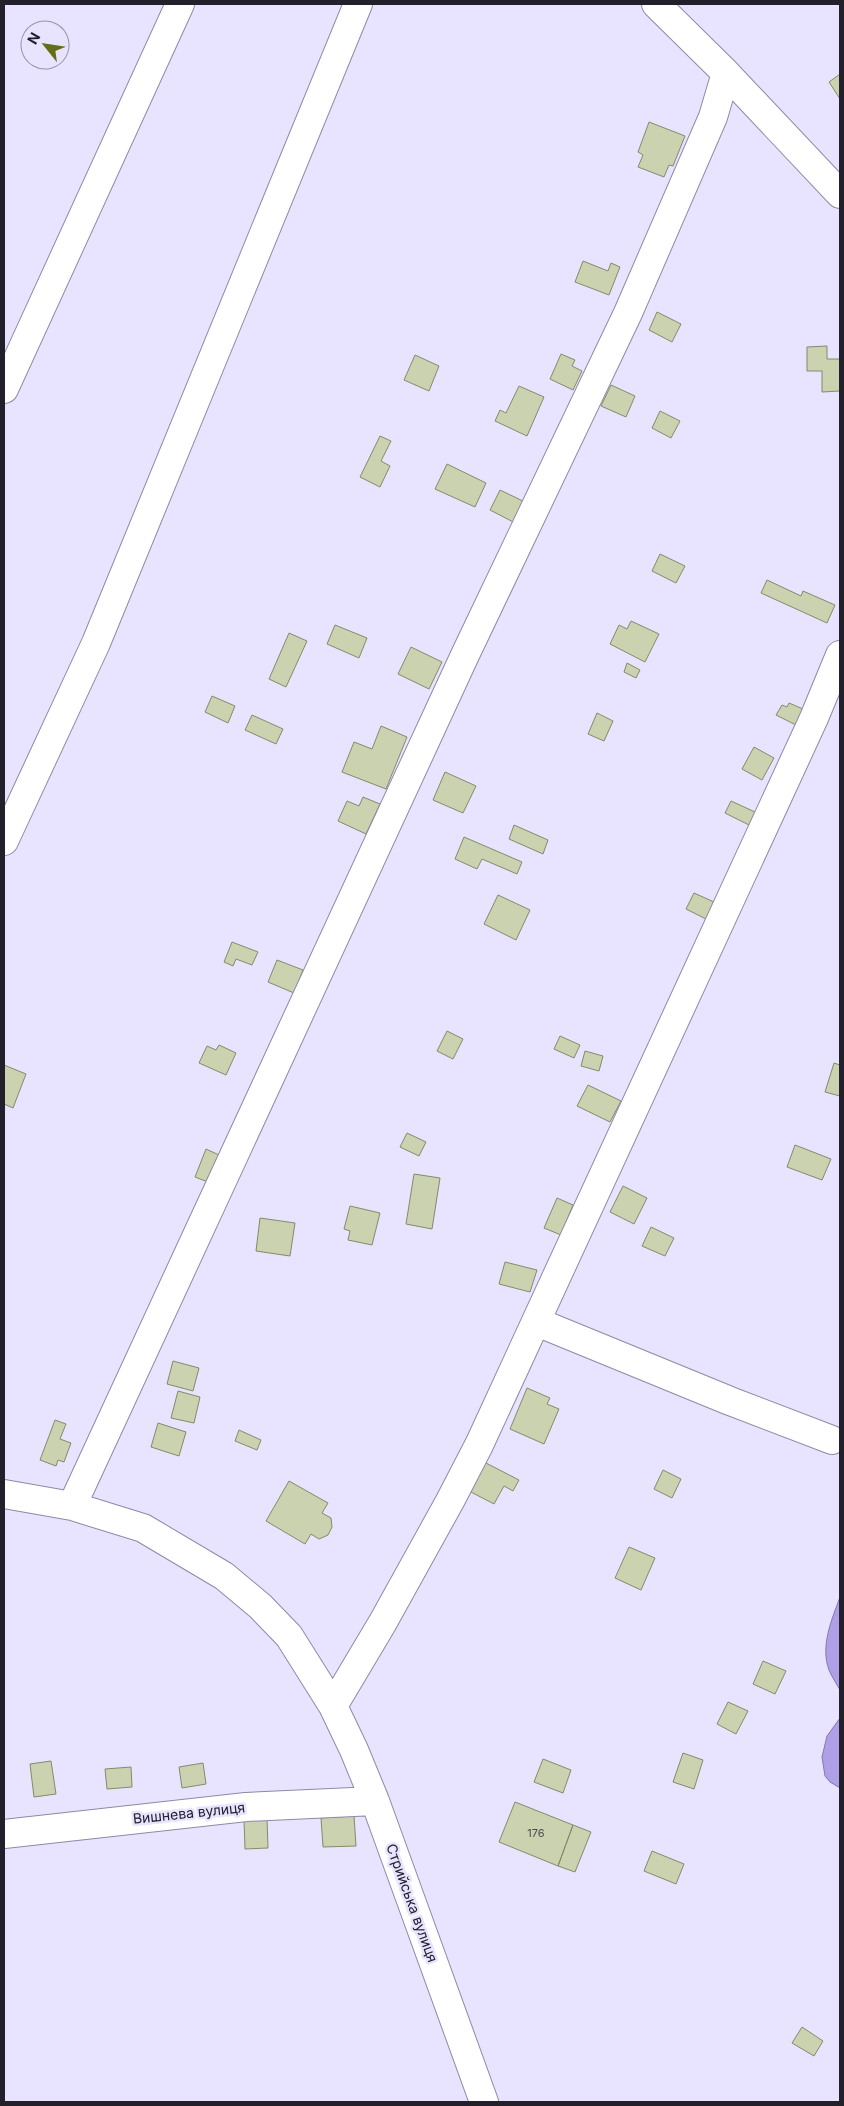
<svg xmlns="http://www.w3.org/2000/svg" width="844" height="2106" font-family="Inter,sans-serif">
  <style>
    .water { fill: #af9fe6; stroke: #8579ae }
    .building { fill: #cbd2b0; stroke: #848a6b }
    .lines { fill: none; stroke-linecap: round; stroke-linejoin: round }
    .minor-casing { stroke: #8f89a7; stroke-width: 30 }
    .minor { stroke: #fff; stroke-width: 28 }
    .labels { text-anchor: middle; stroke-width: 5; stroke-linejoin: round; paint-order: stroke }
    .number-label { font-size: 11px; fill: #4d4c4d }
    .street-label { font-size: 14px; fill: #23202c; stroke: #e8e3fe }
  </style>
  <rect width="100%" height="100%" fill="#e8e3fe"/>
  <!-- water -->
  <path class="water" d="M 840,1597 L 840,1690 C 836,1683 832,1677 829,1670 C 820,1646 832,1619 840,1597 Z
    M 840,1718 L 840,1788 L 830,1782 L 825,1776 L 822,1757 L 827,1736 Z"/>
  <!-- building -->
  <path class="building" d="M 840,74 L 840,99 L 829,82 Z
    M 649,122 L 685,136 L 673,166 L 669,165 L 664,177 L 638,167 L 643,155 L 638,152 Z
    M 583,261 L 608,271 L 611,263 L 620,267 L 609,295 L 575,282 Z
    M 657,312 L 681,324 L 672,342 L 649,330 Z
    M 827,346 L 827,359 L 840,359 L 840,391 L 822,392 L 822,371 L 807,371 L 807,347 Z
    M 561,354 L 575,360 L 572,366 L 582,371 L 573,390 L 550,379 Z
    M 415,355 L 439,366 L 429,391 L 404,380 Z
    M 611,385 L 635,396 L 626,417 L 601,406 Z
    M 519,386 L 544,397 L 527,436 L 495,421 L 500,410 L 506,413 Z
    M 660,411 L 680,421 L 671,438 L 652,428 Z
    M 380,436 L 391,441 L 381,461 L 390,466 L 380,487 L 360,477 Z
    M 447,464 L 486,483 L 475,507 L 435,489 Z
    M 500,490 L 527,503 L 517,524 L 490,510 Z
    M 660,554 L 685,566 L 676,583 L 652,571 Z
    M 767,580 L 801,596 L 803,591 L 835,605 L 827,623 L 761,593 Z
    M 631,621 L 659,634 L 645,662 L 610,644 L 619,625 L 627,629 Z
    M 335,625 L 367,638 L 359,658 L 327,644 Z
    M 289,633 L 307,641 L 286,687 L 269,679 Z
    M 411,647 L 442,662 L 429,689 L 398,674 Z
    M 627,663 L 640,670 L 636,678 L 624,672 Z
    M 212,696 L 235,706 L 228,723 L 205,712 Z
    M 789,703 L 803,709 L 796,725 L 776,715 L 782,705 L 787,707 Z
    M 597,713 L 613,721 L 604,741 L 588,734 Z
    M 252,715 L 283,729 L 276,744 L 245,730 Z
    M 381,726 L 407,737 L 386,789 L 342,772 L 354,742 L 372,749 Z
    M 754,747 L 774,758 L 762,780 L 742,769 Z
    M 445,772 L 476,786 L 463,813 L 433,800 Z
    M 363,797 L 380,804 L 366,834 L 338,821 L 347,801 L 359,806 Z
    M 731,801 L 755,812 L 749,825 L 725,813 Z
    M 514,825 L 548,840 L 543,854 L 509,839 Z
    M 464,837 L 522,862 L 517,874 L 482,859 L 477,869 L 455,859 Z
    M 694,893 L 714,902 L 706,919 L 686,909 Z
    M 498,895 L 530,910 L 516,940 L 484,924 Z
    M 232,942 L 258,952 L 252,965 L 236,959 L 233,966 L 224,962 Z
    M 277,960 L 303,970 L 294,993 L 268,982 Z
    M 447,1031 L 463,1039 L 453,1059 L 437,1051 Z
    M 560,1036 L 580,1045 L 574,1058 L 554,1049 Z
    M 219,1045 L 236,1053 L 226,1075 L 199,1063 L 207,1046 L 216,1050 Z
    M 585,1051 L 603,1056 L 599,1071 L 581,1066 Z
    M 834,1063 L 840,1065 L 840,1096 L 825,1092 Z
    M 4,1065 L 26,1074 L 13,1108 L 4,1104 Z
    M 588,1085 L 621,1101 L 610,1122 L 577,1106 Z
    M 407,1133 L 426,1142 L 419,1156 L 400,1147 Z
    M 795,1145 L 831,1159 L 822,1180 L 787,1167 Z
    M 206,1149 L 219,1155 L 208,1182 L 195,1177 Z
    M 414,1174 L 440,1178 L 432,1229 L 406,1224 Z
    M 623,1186 L 647,1198 L 634,1224 L 610,1212 Z
    M 557,1198 L 573,1205 L 561,1235 L 544,1228 Z
    M 350,1206 L 380,1213 L 372,1245 L 348,1240 L 350,1231 L 344,1229 Z
    M 260,1218 L 295,1223 L 290,1256 L 256,1251 Z
    M 651,1227 L 674,1238 L 665,1256 L 642,1246 Z
    M 505,1262 L 537,1270 L 530,1292 L 499,1284 Z
    M 173,1361 L 199,1368 L 193,1391 L 167,1384 Z
    M 527,1388 L 550,1398 L 547,1404 L 559,1409 L 544,1444 L 510,1429 Z
    M 178,1391 L 200,1397 L 194,1423 L 171,1418 Z
    M 55,1420 L 66,1424 L 60,1439 L 71,1443 L 64,1462 L 58,1460 L 56,1466 L 40,1460 Z
    M 158,1423 L 186,1432 L 179,1456 L 151,1447 Z
    M 239,1430 L 261,1440 L 257,1450 L 235,1441 Z
    M 484,1462 L 519,1480 L 513,1491 L 504,1486 L 494,1504 L 469,1491 Z
    M 663,1470 L 681,1479 L 672,1498 L 654,1489 Z
    M 289,1481 L 328,1503 L 322,1513 L 331,1518 L 332,1527 L 328,1535 L 319,1539 L 311,1534 L 305,1544 L 266,1521 Z
    M 629,1547 L 655,1558 L 641,1590 L 615,1578 Z
    M 763,1661 L 786,1671 L 775,1694 L 753,1684 Z
    M 728,1702 L 748,1711 L 736,1734 L 717,1724 Z
    M 683,1753 L 703,1760 L 694,1789 L 673,1782 Z
    M 543,1759 L 571,1770 L 563,1793 L 534,1782 Z
    M 51,1761 L 56,1794 L 34,1797 L 30,1764 Z
    M 203,1763 L 206,1784 L 182,1788 L 179,1767 Z
    M 131,1767 L 132,1787 L 107,1789 L 105,1769 Z
    M 515,1802 L 573,1825 L 558,1866 L 499,1842 Z
    M 354,1816 L 356,1846 L 323,1847 L 321,1818 Z
    M 267,1818 L 268,1848 L 245,1849 L 244,1819 Z
    M 573,1825 L 591,1832 L 575,1872 L 558,1866 Z
    M 652,1851 L 684,1864 L 676,1884 L 644,1871 Z
    M 802,2027 L 823,2041 L 814,2056 L 792,2043 Z"/>
  <g class="lines">
    <!-- minor casing -->
    <g class="minor-casing">
      <path id="minor" d="M 656,4 L 726,73 L 840,194
        M 4,389 L 180,4
        M 4,841 L 96,643 L 358,4
        M 537,1322 L 730,1401 L 832,1440
        M 4,1494 L 72,1506 L 143,1528 L 224,1576 L 260,1606 L 289,1636 L 333,1706 L 354,1750 L 375,1801 L 484,2102
        M 72,1506 L 465,655 L 628,313 L 713,117 L 726,73
        M 333,1706 L 383,1622 L 450,1501 L 479,1445 L 814,718 L 840,655
        M 4,1834 L 246,1807 L 375,1801"/>
    </g>
    <!-- minor -->
    <use href="#minor" class="minor"/>
  </g>
  <g class="labels">
    <!-- number labels -->
    <g class="number-label">
      <text x="536" y="1837">176</text>
    </g>
    <!-- street labels -->
    <g class="street-label">
      <text transform="translate(189 1813) rotate(-6)" y="5">Вишнева вулиця</text>
      <text transform="translate(412 1903) rotate(70)" y="5">Стрийська вулиця</text>
    </g>
  </g>
  <!-- border -->
  <rect width="844" height="2106" fill="none" stroke="#23202c" stroke-width="10"/>
  <!-- north arrow -->
  <g transform="translate(45 45) rotate(300)"><circle r="24" fill="#e8e3fe" stroke="#9995aa"/>
  <path d="M0-4L9 19L0 12L-9 19Z" fill="#636e16"/>
  <text y="-8" font-size="14" font-weight="bold" text-anchor="middle" fill="#23202c">N</text>
  </g>
</svg>
